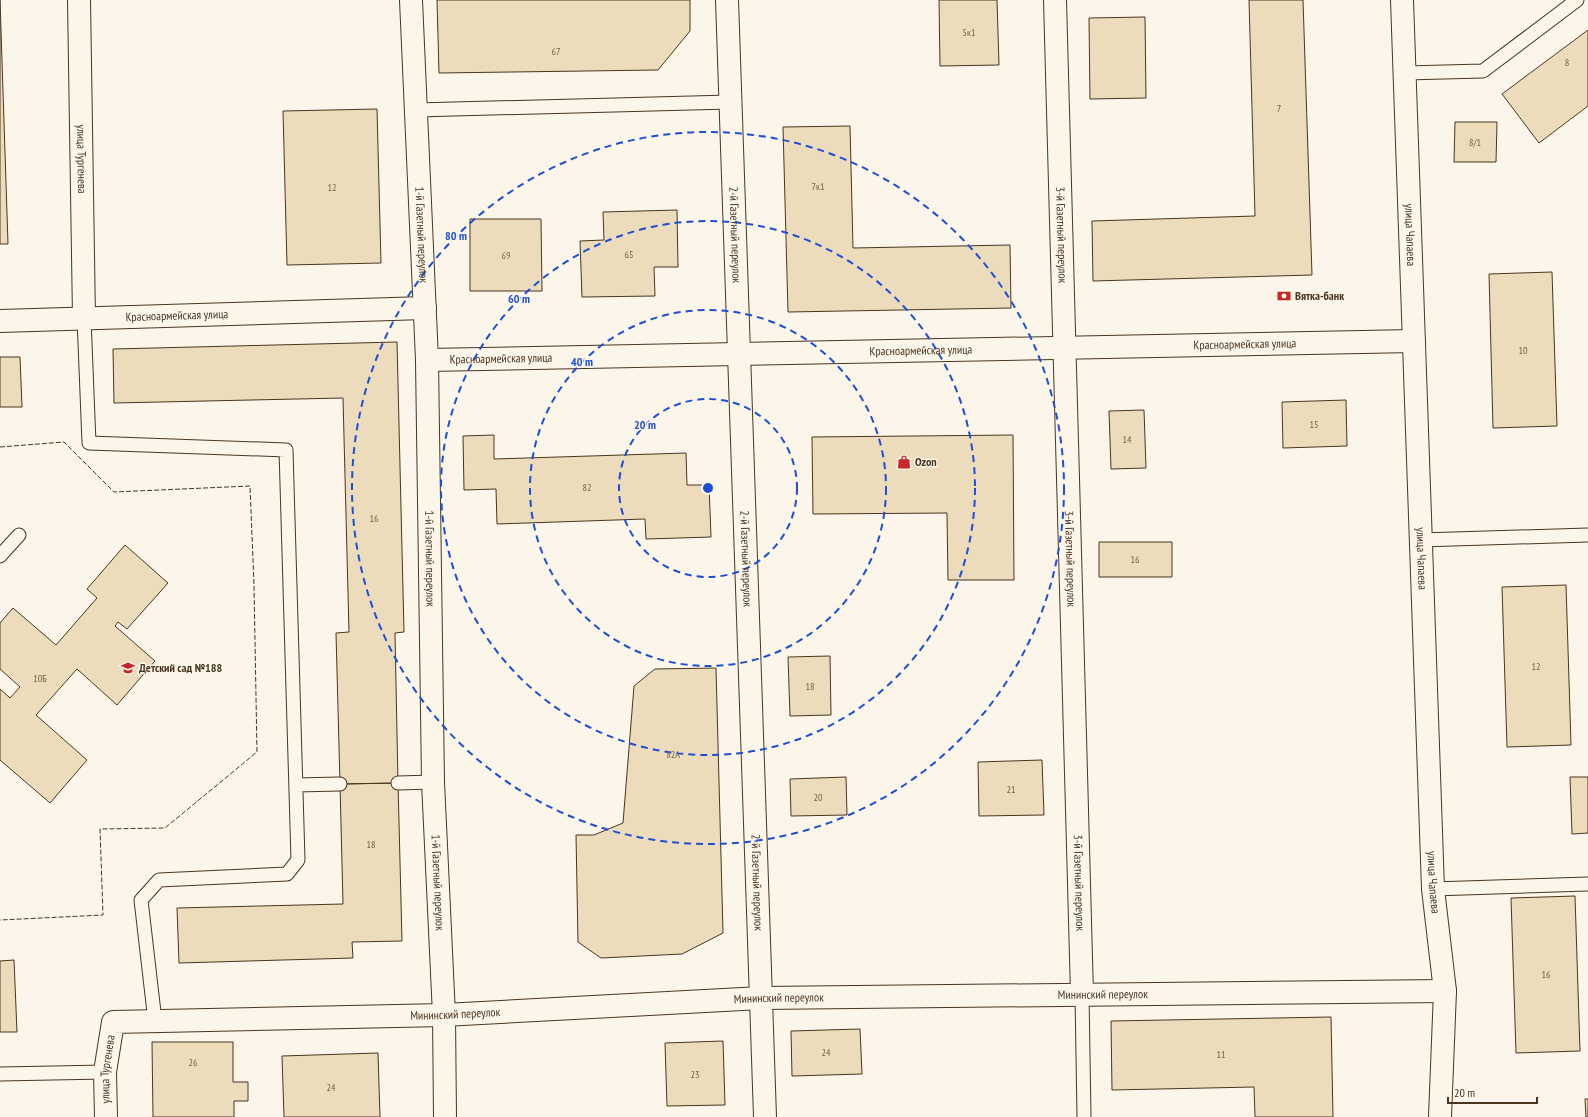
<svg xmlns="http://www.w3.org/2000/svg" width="1588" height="1117" font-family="'PT Sans Narrow',sans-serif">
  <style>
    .building { fill: #ecdcbc; stroke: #4a3520 }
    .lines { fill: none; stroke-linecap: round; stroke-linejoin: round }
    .lane-casing { stroke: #4a3520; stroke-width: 15 }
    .street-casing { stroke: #4a3520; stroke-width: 24 }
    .lane { stroke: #fbf6e9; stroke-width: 13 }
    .street { stroke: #fbf6e9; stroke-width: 22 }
    .fence { stroke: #4a3520; stroke-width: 1; stroke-dasharray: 5 2; stroke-linecap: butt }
    .ring { fill: none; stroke: #1d4ed8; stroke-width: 2; stroke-dasharray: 7 5 }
    .labels { text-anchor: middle; stroke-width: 3; stroke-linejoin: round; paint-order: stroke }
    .number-label { font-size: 10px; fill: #725f47 }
    .street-label { font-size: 12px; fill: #4a3520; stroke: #fbf6e9 }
    .poi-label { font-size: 12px; font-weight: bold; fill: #4a3520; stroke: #fbf6e9; text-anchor: start }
    .centre { fill: #1d4ed8; stroke: #fbf6e9; stroke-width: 2 }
    .ring-label { font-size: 12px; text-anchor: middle; font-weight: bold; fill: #1d4ed8; stroke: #fbf6e9; stroke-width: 3; stroke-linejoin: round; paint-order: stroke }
  </style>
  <rect width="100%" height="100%" fill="#fbf6e9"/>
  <!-- building -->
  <path class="building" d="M 0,0 L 8,244 L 0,244 Z
    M 437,0 L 690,0 L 690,31 L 658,70 L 439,73 Z
    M 939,0 L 997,0 L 999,65 L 940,66 Z
    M 1249,0 L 1303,0 L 1312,275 L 1093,281 L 1092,221 L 1255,216 Z
    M 1145,17 L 1146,98 L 1090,99 L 1089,18 Z
    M 1588,30 L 1588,106 L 1539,143 L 1502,94 Z
    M 377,109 L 381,263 L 287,265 L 283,111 Z
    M 1455,122 L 1497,122 L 1496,162 L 1454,162 Z
    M 850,126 L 853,248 L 1010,245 L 1011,308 L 788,312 L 783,127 Z
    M 677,210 L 678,267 L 654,267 L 655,296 L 582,297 L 580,241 L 604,240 L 603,212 Z
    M 470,219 L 541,219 L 542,291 L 470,291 Z
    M 1552,272 L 1557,426 L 1493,428 L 1489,274 Z
    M 397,342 L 404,632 L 395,633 L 398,783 L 340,784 L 336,633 L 349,632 L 343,398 L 114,403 L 113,349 Z
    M 0,357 L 20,357 L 22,407 L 0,407 Z
    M 1346,400 L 1347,446 L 1283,448 L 1282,402 Z
    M 1144,410 L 1146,468 L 1111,469 L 1109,411 Z
    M 494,435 L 494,459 L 686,453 L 687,485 L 709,485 L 711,537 L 646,539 L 645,519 L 497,524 L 496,489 L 464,490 L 463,436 Z
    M 1013,435 L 1014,580 L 948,580 L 947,513 L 813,514 L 812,437 Z
    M 1099,542 L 1172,542 L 1172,577 L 1099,577 Z
    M 125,545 L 168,583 L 127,629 L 118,622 L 115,626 L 155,661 L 117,705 L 77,669 L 36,715 L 87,760 L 50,803 L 0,760 L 0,689 L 10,698 L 20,687 L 0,669 L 0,623 L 13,608 L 56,645 L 97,598 L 87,589 Z
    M 1566,585 L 1571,745 L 1507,747 L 1502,587 Z
    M 830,656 L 831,715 L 790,716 L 788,657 Z
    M 716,668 L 723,933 L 682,954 L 601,958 L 578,942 L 576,835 L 594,835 L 623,823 L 634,686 L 655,669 Z
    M 1042,760 L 1044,815 L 979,816 L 978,762 Z
    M 846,777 L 847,815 L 791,816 L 790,779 Z
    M 1570,777 L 1588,777 L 1588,833 L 1572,834 Z
    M 398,783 L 402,941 L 352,942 L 353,958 L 179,963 L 177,908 L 343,904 L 340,784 Z
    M 1575,896 L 1580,1051 L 1516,1053 L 1511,898 Z
    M 14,960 L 17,1032 L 0,1032 L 0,961 Z
    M 1331,1017 L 1333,1117 L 1255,1117 L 1254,1087 L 1112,1090 L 1111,1021 Z
    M 860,1029 L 862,1074 L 792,1076 L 791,1031 Z
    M 723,1041 L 725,1105 L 667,1106 L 665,1043 Z
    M 152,1042 L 233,1042 L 233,1082 L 248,1082 L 248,1101 L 234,1101 L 234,1117 L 153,1117 Z
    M 378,1053 L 380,1117 L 284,1117 L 282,1056 Z
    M 1585,1099 L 1588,1099 L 1588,1117 L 1586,1117 Z"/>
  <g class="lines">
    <!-- lane casing -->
    <g class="lane-casing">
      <path id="lane" d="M 1405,73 L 1483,71 L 1577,0
        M 416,110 L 730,102
        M 84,318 L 89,443 L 286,450 L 298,860 L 287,874 L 159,880 L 141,900 L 155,1021
        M 1421,540 L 1588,535
        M 0,556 L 19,535
        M 398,783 L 433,782
        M 296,785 L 340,784
        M 1433,889 L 1588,884
        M 1082,994 L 1084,1117
        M 0,1074 L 105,1072"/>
    </g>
    <!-- street casing -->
    <g class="street-casing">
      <g id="street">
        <path id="s1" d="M 79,0 L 84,318"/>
        <path id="s2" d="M 411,0 L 427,360 L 433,782 L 444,1015 L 445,1117"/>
        <path id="s3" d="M 727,0 L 765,1117"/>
        <path id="s4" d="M 1055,0 L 1082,994"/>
        <path id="s5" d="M 1402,0 L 1433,889 L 1445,991 L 1440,1117"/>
        <path id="s6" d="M 0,321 L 425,308"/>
        <path id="s7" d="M 427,360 L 1414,341"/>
        <path id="s8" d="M 106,1117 L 105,1072 L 113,1022 L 444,1015 L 761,998 L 1445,991"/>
      </g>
    </g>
    <!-- lane -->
    <use href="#lane" class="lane"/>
    <!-- street -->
    <use href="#street" class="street"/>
    <!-- fence -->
    <path class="fence" d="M 0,447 L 64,442 L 114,492 L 250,486 L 254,585 L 257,752 L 165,828 L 100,829 L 103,915 L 0,920"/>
  </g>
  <!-- distance rings -->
  <g class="ring">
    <circle cx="708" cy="488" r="89"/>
    <circle cx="708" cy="488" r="178"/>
    <circle cx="708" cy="488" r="267"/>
    <circle cx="708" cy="488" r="356"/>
  </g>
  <!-- icons -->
  <defs>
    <g id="bank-bare" transform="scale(1.08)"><path d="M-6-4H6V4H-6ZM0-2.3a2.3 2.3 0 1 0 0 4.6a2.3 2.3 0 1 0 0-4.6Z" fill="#c62828" stroke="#fbf6e9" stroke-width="2.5" paint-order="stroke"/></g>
    <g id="shop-bare" transform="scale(1.08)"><path d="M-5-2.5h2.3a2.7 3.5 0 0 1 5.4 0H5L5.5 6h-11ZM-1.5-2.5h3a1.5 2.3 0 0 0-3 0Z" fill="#c62828" stroke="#fbf6e9" stroke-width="2.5" paint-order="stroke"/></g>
    <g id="school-bare" transform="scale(1.08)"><path d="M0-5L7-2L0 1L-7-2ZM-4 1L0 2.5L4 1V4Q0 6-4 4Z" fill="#c62828" stroke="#fbf6e9" stroke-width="2.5" paint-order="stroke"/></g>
  </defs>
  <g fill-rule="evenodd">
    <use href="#bank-bare" x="1284" y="296"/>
    <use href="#shop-bare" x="904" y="462"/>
    <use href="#school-bare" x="128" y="668"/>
  </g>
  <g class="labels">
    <!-- number labels -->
    <g class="number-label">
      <text x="969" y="36">5к1</text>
      <text x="556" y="55">67</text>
      <text x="1567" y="66">8</text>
      <text x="1279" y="112">7</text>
      <text x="1475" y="146">8/1</text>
      <text x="818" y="190">7к1</text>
      <text x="332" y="191">12</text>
      <text x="629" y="258">65</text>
      <text x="506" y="259">69</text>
      <text x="1523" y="354">10</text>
      <text x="1314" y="428">15</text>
      <text x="1127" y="443">14</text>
      <text x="587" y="491">82</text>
      <text x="374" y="522">16</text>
      <text x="1135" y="563">16</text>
      <text x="1536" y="670">12</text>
      <text x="40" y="682">10Б</text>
      <text x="810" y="690">18</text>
      <text x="673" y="758">82А</text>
      <text x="1011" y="793">21</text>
      <text x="818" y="801">20</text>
      <text x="371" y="848">18</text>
      <text x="1546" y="978">16</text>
      <text x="826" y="1056">24</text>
      <text x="1221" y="1058">11</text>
      <text x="193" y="1066">26</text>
      <text x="695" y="1078">23</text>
      <text x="331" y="1091">24</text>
    </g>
    <!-- street labels -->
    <g class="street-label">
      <text dy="4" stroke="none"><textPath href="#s1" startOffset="159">улица Тургенева</textPath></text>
      <text dy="4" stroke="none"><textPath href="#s2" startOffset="235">1-й Газетный переулок</textPath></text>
      <text dy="4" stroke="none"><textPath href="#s3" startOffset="235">2-й Газетный переулок</textPath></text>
      <text dy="4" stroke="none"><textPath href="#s4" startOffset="235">3-й Газетный переулок</textPath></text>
      <text dy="4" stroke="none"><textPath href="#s5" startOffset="235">улица Чапаева</textPath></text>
      <text dy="4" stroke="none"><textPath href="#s6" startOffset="177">Красноармейская улица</textPath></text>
      <text dy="4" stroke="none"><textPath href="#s7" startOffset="818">Красноармейская улица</textPath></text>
      <text dy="4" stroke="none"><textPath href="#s7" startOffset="494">Красноармейская улица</textPath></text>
      <text dy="4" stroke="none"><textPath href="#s7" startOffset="74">Красноармейская улица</textPath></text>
      <text dy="4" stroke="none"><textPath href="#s2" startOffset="559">1-й Газетный переулок</textPath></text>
      <text dy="4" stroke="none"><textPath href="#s3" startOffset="559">2-й Газетный переулок</textPath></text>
      <text dy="4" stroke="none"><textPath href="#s4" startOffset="559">3-й Газетный переулок</textPath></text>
      <text dy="4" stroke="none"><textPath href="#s5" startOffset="559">улица Чапаева</textPath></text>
      <text dy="4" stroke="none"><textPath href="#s2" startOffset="883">1-й Газетный переулок</textPath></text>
      <text dy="4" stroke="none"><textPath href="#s3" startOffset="883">2-й Газетный переулок</textPath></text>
      <text dy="4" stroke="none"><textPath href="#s4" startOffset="883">3-й Газетный переулок</textPath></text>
      <text dy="4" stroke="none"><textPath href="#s5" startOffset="883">улица Чапаева</textPath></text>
      <text dy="4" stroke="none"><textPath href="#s8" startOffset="1086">Мининский переулок</textPath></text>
      <text dy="4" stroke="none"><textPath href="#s8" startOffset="762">Мининский переулок</textPath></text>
      <text dy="4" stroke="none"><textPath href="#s8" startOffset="438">Мининский переулок</textPath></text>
      <text dy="4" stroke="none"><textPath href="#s8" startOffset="48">улица Тургенева</textPath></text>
    </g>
    <!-- poi labels -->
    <g class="poi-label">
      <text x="1295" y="300">Вятка-банк</text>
      <text x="915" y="466">Ozon</text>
      <text x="139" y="672">Детский сад №188</text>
    </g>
  </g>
  <circle cx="708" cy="488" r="6" class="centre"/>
  <g class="ring-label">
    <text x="456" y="240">80 m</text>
    <text x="519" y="303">60 m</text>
    <text x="582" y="366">40 m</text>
    <text x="645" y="429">20 m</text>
  </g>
  <!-- scale -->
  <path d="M1448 1097v6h89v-6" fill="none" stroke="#4a3520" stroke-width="2"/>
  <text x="1454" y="1097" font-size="12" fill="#4a3520" stroke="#fbf6e9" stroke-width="3" paint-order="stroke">20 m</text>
</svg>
